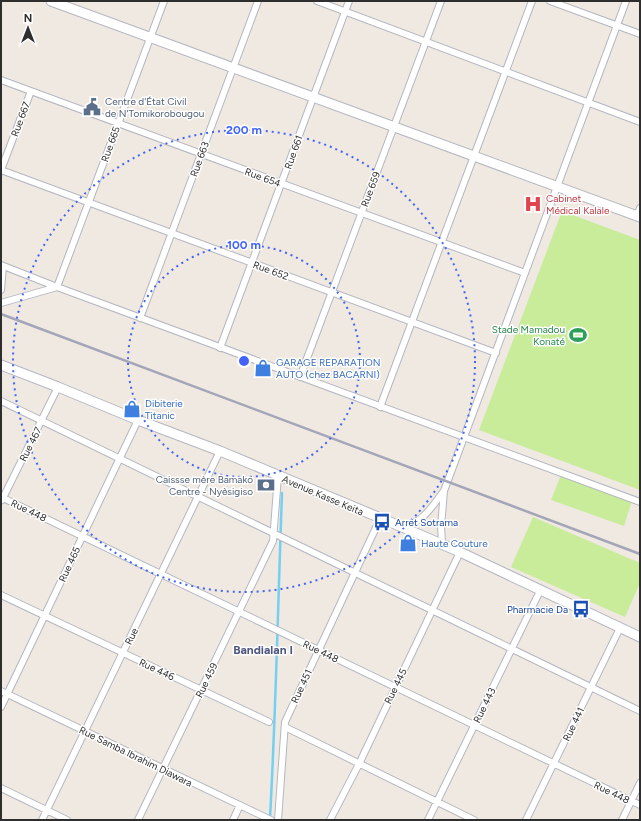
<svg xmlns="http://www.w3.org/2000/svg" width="641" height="821" font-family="Figtree,sans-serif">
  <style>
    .pitch { fill: #c9ec9a }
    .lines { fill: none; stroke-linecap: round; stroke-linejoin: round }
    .stream { stroke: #75cff0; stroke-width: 2.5 }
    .street-casing { stroke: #b4b7c1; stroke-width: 8 }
    .secondary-casing { stroke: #b4b7c1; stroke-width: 11 }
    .street { stroke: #fff; stroke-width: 6 }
    .secondary { stroke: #fff; stroke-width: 9 }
    .rail { stroke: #a3a6b8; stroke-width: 2.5 }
    .ring { fill: none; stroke: #4264fb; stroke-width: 2; stroke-dasharray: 2 4 }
    .labels { text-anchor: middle; stroke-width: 3; stroke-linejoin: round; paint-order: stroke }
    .service-label { font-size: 10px; fill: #4e5e75; stroke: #fff; text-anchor: start }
    .street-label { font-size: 10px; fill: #2e2e2e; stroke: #fff }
    .health-label { font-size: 10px; fill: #be3a42; stroke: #fff; text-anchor: start }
    .leisure-label { font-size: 10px; fill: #27864d; stroke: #fff; text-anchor: end }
    .shop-label { font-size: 10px; fill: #366cbe; stroke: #fff; text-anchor: start }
    .transit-label { font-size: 10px; fill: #164399; stroke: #fff; text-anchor: start }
    .quarter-label { font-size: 12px; font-weight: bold; fill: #4d5680; stroke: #fff }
    .centre { fill: #4264fb; stroke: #fff; stroke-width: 2 }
    .ring-label { font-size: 12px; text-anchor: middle; font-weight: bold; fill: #4264fb; stroke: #fff; stroke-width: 3; stroke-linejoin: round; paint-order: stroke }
  </style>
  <rect width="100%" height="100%" fill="#efe9e1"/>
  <!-- pitch -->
  <path class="pitch" d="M 562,211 L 640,240 L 640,490 L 479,430 Z
    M 561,475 L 632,501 L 624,526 L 551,500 Z
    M 533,517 L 640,563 L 640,583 L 625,617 L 511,567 Z"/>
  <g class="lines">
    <!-- stream -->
    <path class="stream" d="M 270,818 C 276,710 278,601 282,493"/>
    <!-- street casing -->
    <g class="street-casing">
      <path id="street" d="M 317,1 L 640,122
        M 550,1 L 640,34
        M 1,80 L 525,273
        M 1,170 L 496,353
        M 1,170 L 31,91
        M 637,216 L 640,208
        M 1,265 L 57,287 L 640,502
        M 1,290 L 3,266
        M 1,303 L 57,287 L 164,1
        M 140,318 L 258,1
        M 220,348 L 349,1
        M 300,377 L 441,1
        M 1,401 L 640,711
        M 380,407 L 532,1
        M 1,497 L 640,805
        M 2,500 L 58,387
        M 403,527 C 422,523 432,507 443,492
        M 442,544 L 441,526 L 444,491 L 626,1
        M 1,595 L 269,722
        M 1,691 L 271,820
        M 1,707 L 138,420
        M 285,727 L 474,820
        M 1,788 L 67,820
        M 42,820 L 220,451
        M 138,820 L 273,541 L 278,476
        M 233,820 L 240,805
        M 278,820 L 285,722 L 380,519
        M 330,820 L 359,764 L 460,552
        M 428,820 L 540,591
        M 526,820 L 620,628
        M 622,820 L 640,783"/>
    </g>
    <!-- secondary casing -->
    <g class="secondary-casing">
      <path id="secondary" d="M 51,1 L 640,217
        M 1,365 L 58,387 L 138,420 L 220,451 L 402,527 L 460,552 L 640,637"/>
    </g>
    <!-- street -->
    <use href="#street" class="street"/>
    <!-- secondary -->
    <use href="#secondary" class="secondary"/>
    <!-- rail -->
    <path class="rail" d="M 1,314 L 640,554"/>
  </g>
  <!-- distance rings -->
  <g class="ring">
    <circle cx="244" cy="361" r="116"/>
    <circle cx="244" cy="361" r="231"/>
  </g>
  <!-- icons -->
  <defs>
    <g id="civic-bare" transform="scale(1.38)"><path d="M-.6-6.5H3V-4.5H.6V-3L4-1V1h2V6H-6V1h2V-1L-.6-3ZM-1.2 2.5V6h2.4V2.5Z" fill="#5c6f8a" stroke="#fff" stroke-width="2.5" paint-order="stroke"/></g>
    <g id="hospital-bare" transform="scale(1.38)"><path d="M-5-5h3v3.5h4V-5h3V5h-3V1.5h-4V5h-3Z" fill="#e0444e" stroke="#fff" stroke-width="2.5" paint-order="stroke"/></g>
    <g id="stadium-bare" transform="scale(1.38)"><path d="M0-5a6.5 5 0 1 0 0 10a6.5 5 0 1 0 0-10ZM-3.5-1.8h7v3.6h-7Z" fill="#2e9e5b" stroke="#fff" stroke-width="2.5" paint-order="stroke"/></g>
    <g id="shop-bare" transform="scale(1.38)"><path d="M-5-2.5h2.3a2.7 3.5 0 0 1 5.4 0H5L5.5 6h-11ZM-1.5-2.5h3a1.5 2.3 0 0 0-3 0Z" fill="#3f7fe0" stroke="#fff" stroke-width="2.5" paint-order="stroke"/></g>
    <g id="bank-bare" transform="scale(1.38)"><path d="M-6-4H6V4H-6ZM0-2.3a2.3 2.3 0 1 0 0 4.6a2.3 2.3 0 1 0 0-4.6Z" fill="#5c6f8a" stroke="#fff" stroke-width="2.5" paint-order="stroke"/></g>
    <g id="bus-bare" transform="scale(1.38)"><path d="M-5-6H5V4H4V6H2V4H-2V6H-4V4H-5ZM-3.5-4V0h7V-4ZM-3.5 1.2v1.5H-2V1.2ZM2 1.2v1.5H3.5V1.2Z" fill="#1a4fb4" stroke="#fff" stroke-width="2.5" paint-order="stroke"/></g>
  </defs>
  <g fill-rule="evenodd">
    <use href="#civic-bare" x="92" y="107"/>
    <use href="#hospital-bare" x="533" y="204"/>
    <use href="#stadium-bare" x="578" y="335"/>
    <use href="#shop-bare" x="263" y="368"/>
    <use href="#shop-bare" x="132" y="409"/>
    <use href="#bank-bare" x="266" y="485"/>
    <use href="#bus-bare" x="382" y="522"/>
    <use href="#shop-bare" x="408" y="543"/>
    <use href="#bus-bare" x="581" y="609"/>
  </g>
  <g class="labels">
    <!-- service labels -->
    <g class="service-label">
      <text x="105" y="105">Centre d'État Civil<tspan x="105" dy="12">de N'Tomikorobougou</tspan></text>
      <text x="253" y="483" text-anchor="end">Caissse mère Bamako<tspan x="253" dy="12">Centre - Nyèsigiso</tspan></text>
    </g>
    <!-- street labels -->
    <g class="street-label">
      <text transform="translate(20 119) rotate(-69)" y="4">Rue 667</text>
      <text transform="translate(110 144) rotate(-70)" y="4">Rue 665</text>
      <text transform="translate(293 152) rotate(-70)" y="4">Rue 661</text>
      <text transform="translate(199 159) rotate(-70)" y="4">Rue 663</text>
      <text transform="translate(263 177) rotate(20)" y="4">Rue 654</text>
      <text transform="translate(370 189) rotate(-69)" y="4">Rue 659</text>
      <text transform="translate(271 270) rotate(20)" y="4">Rue 652</text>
      <text transform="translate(30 444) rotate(-63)" y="4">Rue 467</text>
      <text transform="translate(323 495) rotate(23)" y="4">Avenue Kasse Keita</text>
      <text transform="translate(29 510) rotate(26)" y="4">Rue 448</text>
      <text transform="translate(69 564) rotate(-65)" y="4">Rue 465</text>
      <text transform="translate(131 636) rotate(-64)" y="4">Rue</text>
      <text transform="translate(321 651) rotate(26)" y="4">Rue 448</text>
      <text transform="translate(157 669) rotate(25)" y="4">Rue 446</text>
      <text transform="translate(206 680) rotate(-64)" y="4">Rue 459</text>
      <text transform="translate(301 686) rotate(-65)" y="4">Rue 451</text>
      <text transform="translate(395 686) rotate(-64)" y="4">Rue 445</text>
      <text transform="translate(484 705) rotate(-64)" y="4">Rue 443</text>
      <text transform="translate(573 724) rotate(-64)" y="4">Rue 441</text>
      <text transform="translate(136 756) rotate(26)" y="4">Rue Samba Ibrahim Diawara</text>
      <text transform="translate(612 792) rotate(26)" y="4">Rue 448</text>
    </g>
    <!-- health labels -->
    <g class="health-label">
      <text x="546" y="202">Cabinet<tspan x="546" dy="12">Médical Kalale</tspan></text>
    </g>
    <!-- leisure labels -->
    <g class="leisure-label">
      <text x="565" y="333">Stade Mamadou<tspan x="565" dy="12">Konaté</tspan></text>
    </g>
    <!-- shop labels -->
    <g class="shop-label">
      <text x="276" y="366">GARAGE REPARATION<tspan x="276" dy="12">AUTO (chez BACARNI)</tspan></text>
      <text x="145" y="407">Dibiterie<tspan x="145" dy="12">Titanic</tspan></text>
      <text x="421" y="547">Haute Couture</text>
    </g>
    <!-- transit labels -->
    <g class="transit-label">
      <text x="395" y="526">Arret Sotrama</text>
      <text x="568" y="613" text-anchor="end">Pharmacie Da</text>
    </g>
    <!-- quarter labels -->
    <g class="quarter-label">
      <text x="263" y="654">Bandialan I</text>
    </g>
  </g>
  <circle cx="244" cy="361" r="6" class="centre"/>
  <g class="ring-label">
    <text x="244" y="134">200 m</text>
    <text x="244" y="249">100 m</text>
  </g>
  <!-- border -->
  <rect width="641" height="821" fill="none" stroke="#2e2e2e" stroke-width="4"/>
  <!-- north arrow -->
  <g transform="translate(28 28)" stroke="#ffffff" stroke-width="3" paint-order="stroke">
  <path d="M0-3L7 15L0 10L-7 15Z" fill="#2e2e2e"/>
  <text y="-6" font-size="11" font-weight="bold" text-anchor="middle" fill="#2e2e2e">N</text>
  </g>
</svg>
